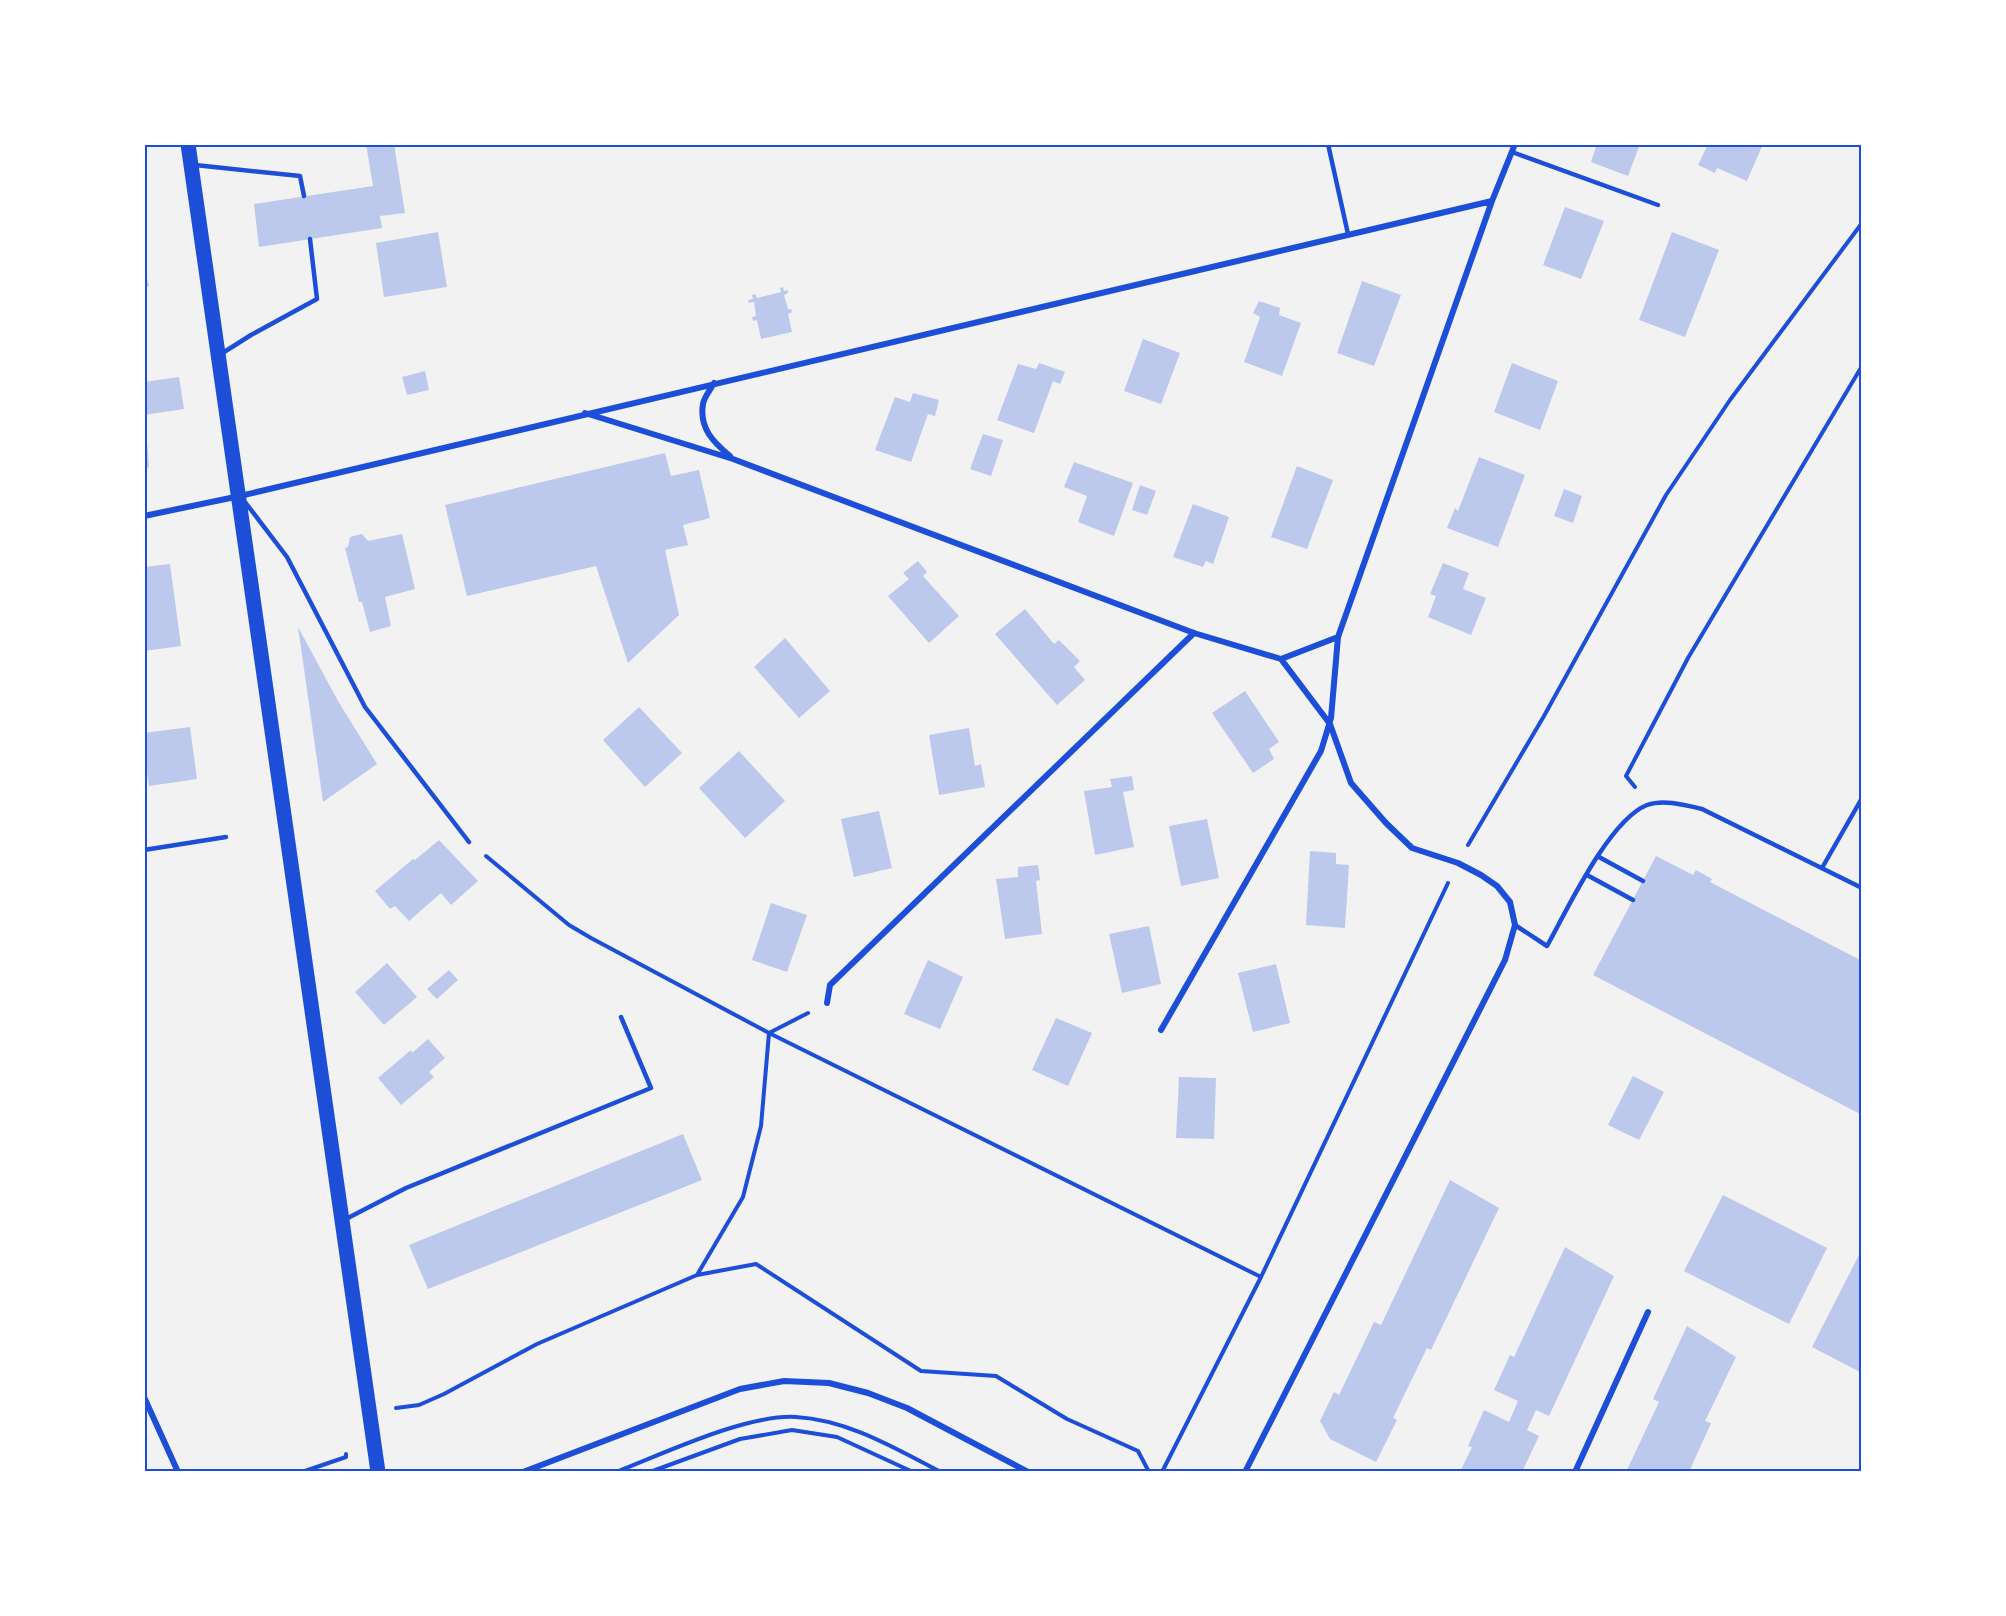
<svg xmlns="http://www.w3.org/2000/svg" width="2006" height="1616" font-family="Signika,sans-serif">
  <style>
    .building { fill: #bdc9ec }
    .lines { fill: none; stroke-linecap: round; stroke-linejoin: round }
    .path { stroke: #1d4ed8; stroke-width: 4 }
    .service { stroke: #1d4ed8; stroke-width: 4.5 }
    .minor { stroke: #1d4ed8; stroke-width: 6 }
    .primary { stroke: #1d4ed8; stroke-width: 15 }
    .neatline { fill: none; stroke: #1d4ed8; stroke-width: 2 }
  </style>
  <rect width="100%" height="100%" fill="#f2f2f2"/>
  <!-- building -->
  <path class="building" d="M 366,144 L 394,144 L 405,213 L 380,216 L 382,228 L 259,247 L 254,204 L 373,186 Z
    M 1597,144 L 1640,144 L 1628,176 L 1591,162 Z
    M 1708,144 L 1763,144 L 1747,181 L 1717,168 L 1715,173 L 1698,165 Z
    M 1565,207 L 1604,221 L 1581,279 L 1543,265 Z
    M 438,232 L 447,287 L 384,297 L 376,243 Z
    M 1672,232 L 1719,250 L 1685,337 L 1639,320 Z
    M 144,266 L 149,286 L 144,287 Z
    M 1362,281 L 1401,295 L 1374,366 L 1337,353 Z
    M 783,287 L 784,291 L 788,290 L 788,293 L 784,295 L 788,309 L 791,309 L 792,312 L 788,314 L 792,332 L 761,339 L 757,320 L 753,321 L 752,317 L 756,316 L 754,302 L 749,303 L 748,300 L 753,299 L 752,295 L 755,294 L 757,298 L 781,292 L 780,288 Z
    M 1259,301 L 1280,308 L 1279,315 L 1301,323 L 1282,376 L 1244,362 L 1260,317 L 1253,313 Z
    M 1143,339 L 1180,353 L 1161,404 L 1124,391 Z
    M 1039,363 L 1065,372 L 1060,384 L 1053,381 L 1034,433 L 997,420 L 1018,364 L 1036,369 Z
    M 1512,363 L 1558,381 L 1540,430 L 1494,412 Z
    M 425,371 L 429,390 L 407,395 L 402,377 Z
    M 179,377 L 184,409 L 144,415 L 144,382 Z
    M 913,393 L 939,400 L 935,416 L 928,414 L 911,462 L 875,450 L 895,397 L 910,402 Z
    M 983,434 L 1003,440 L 991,476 L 970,469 Z
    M 144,442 L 147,442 L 149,466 L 144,473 Z
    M 665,453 L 671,476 L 699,470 L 710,518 L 683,525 L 688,545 L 665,550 L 679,615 L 628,663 L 596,566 L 467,596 L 445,505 Z
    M 1479,457 L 1525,475 L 1498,547 L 1447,528 L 1455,508 L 1458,511 Z
    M 1074,462 L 1133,483 L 1114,536 L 1078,522 L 1087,496 L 1064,487 Z
    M 1297,466 L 1333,480 L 1307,549 L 1271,537 Z
    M 1140,485 L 1156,491 L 1147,515 L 1132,510 Z
    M 1564,489 L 1582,496 L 1573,523 L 1554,516 Z
    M 1193,504 L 1229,517 L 1213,564 L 1206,561 L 1203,567 L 1173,557 Z
    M 362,534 L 368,541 L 402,534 L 415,589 L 385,597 L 391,626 L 370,632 L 362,602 L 359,602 L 345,548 L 348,547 L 350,537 Z
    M 918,561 L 927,572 L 923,576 L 959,616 L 929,643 L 888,596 L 909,579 L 903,573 Z
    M 1443,563 L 1469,573 L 1463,589 L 1486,598 L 1471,635 L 1428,617 L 1436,596 L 1430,594 Z
    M 170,564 L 181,646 L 144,651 L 144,567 Z
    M 1025,609 L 1054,644 L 1059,640 L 1080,661 L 1074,667 L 1085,680 L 1057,705 L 995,634 Z
    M 298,627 L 338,701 L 377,764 L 323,802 Z
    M 785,638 L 830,691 L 799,718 L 754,667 Z
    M 1245,691 L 1279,742 L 1269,749 L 1274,759 L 1253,773 L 1212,713 Z
    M 639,707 L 682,753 L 645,787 L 603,740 Z
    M 190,727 L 197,779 L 149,786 L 144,753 L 144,733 Z
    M 969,728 L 975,766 L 981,764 L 985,787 L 939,795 L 929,735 Z
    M 739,751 L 785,801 L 745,838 L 699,788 Z
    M 1132,776 L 1134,790 L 1123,792 L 1134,847 L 1095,855 L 1084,791 L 1112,787 L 1110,779 Z
    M 879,811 L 892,868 L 854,877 L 841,819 Z
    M 1207,819 L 1219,878 L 1181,886 L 1169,826 Z
    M 439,840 L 478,881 L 451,905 L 441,893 L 409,921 L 395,906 L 390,909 L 375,891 L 413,859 L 415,860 Z
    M 1310,851 L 1336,853 L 1336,864 L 1349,865 L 1345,928 L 1306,925 Z
    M 1656,856 L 1693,875 L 1696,870 L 1712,879 L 1710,882 L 1862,961 L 1862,1115 L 1593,975 Z
    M 1038,865 L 1040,880 L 1036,881 L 1042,934 L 1005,939 L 996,879 L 1018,877 L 1018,867 Z
    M 771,903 L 807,915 L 787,972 L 752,960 Z
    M 1149,926 L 1161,984 L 1122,993 L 1109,934 Z
    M 928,960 L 963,977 L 940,1029 L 904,1014 Z
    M 387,963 L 417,997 L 384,1025 L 355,992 Z
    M 1276,964 L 1290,1023 L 1253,1032 L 1238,973 Z
    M 449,970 L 458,980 L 437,999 L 427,989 Z
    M 1056,1018 L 1092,1033 L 1068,1086 L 1032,1070 Z
    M 428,1039 L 445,1058 L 429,1072 L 434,1077 L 401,1105 L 378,1078 L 411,1050 L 412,1053 Z
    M 1633,1076 L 1664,1092 L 1639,1140 L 1608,1125 Z
    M 1179,1077 L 1216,1078 L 1214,1139 L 1176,1138 Z
    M 683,1134 L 702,1180 L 428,1289 L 409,1245 Z
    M 1450,1180 L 1499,1208 L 1431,1350 L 1427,1348 L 1393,1418 L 1397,1420 L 1376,1462 L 1330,1439 L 1320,1421 L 1334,1392 L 1339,1395 L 1374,1322 L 1381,1325 Z
    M 1723,1195 L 1827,1248 L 1789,1324 L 1684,1271 Z
    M 1565,1247 L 1614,1276 L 1549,1416 L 1536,1410 L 1527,1430 L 1539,1436 L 1522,1472 L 1460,1472 L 1472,1447 L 1468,1446 L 1484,1410 L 1509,1422 L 1518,1401 L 1494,1390 L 1510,1355 L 1514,1357 Z
    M 1862,1249 L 1862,1373 L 1812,1347 Z
    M 1687,1326 L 1736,1357 L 1705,1421 L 1711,1423 L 1689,1472 L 1626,1472 L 1659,1402 L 1653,1399 Z"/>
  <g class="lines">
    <!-- path -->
    <path class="path" d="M 1635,787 L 1626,776 L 1688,658 L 1862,366
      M 1468,845 L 1544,716 L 1666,495 L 1730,400 L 1862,223
      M 486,856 L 569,925 L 591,938 L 769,1033 L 1261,1277
      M 697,1275 L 743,1197 L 761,1126 L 769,1033 L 808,1013
      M 396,1408 L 419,1405 L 444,1394 L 537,1344 L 697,1275 L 756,1264 L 921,1371 L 996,1376 L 1067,1419 L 1138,1451 L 1149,1472
      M 302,1472 L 346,1457 L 346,1454
      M 616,1472 C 663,1454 746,1414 796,1417 C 849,1420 896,1449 941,1472
      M 650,1472 L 740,1439 L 792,1430 L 837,1437 L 913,1472
      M 1162,1472 L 1261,1277 L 1448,883"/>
    <!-- service -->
    <path class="service" d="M 1328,144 L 1348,234
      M 1512,152 L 1658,205
      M 195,165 L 300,176 L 304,196
      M 221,354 L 251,335 L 317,299 L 310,239
      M 245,502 L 287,557 L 365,707 L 469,842
      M 144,850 L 226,837
      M 1599,857 L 1643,881
      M 1822,868 L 1862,798
      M 1587,875 L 1633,900
      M 1515,925 L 1547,946 C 1567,910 1609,820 1647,805 C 1664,799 1685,805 1702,809 L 1862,888
      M 344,1220 L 406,1188 L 651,1088 L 621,1017"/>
    <!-- minor -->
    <path class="minor" d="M 714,383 C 711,389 704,397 703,404 C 699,428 713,442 730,456
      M 585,413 L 733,459 L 1194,633 L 1281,659 L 1330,724 L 1351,783 L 1386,823 L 1412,848 L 1458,863 L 1481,875 L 1497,886 L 1510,902 L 1515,925 L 1505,960 L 1245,1472
      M 144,516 L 240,496 L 1492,201
      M 1281,659 L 1338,637
      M 827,1003 L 830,985 L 1194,633
      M 1161,1030 L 1321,751 L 1331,718 L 1338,637 L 1492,201 L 1515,144
      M 144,1397 L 178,1472
      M 523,1472 L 740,1389 L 784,1381 L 829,1383 L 868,1393 L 907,1408 L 1028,1472
      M 1575,1472 L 1648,1312"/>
    <!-- primary -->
    <path class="primary" d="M 188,144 L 378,1472"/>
  </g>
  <!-- border -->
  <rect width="2006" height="1616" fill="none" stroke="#ffffff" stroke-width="291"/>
  <rect x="146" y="146" width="1714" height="1324" class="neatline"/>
</svg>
